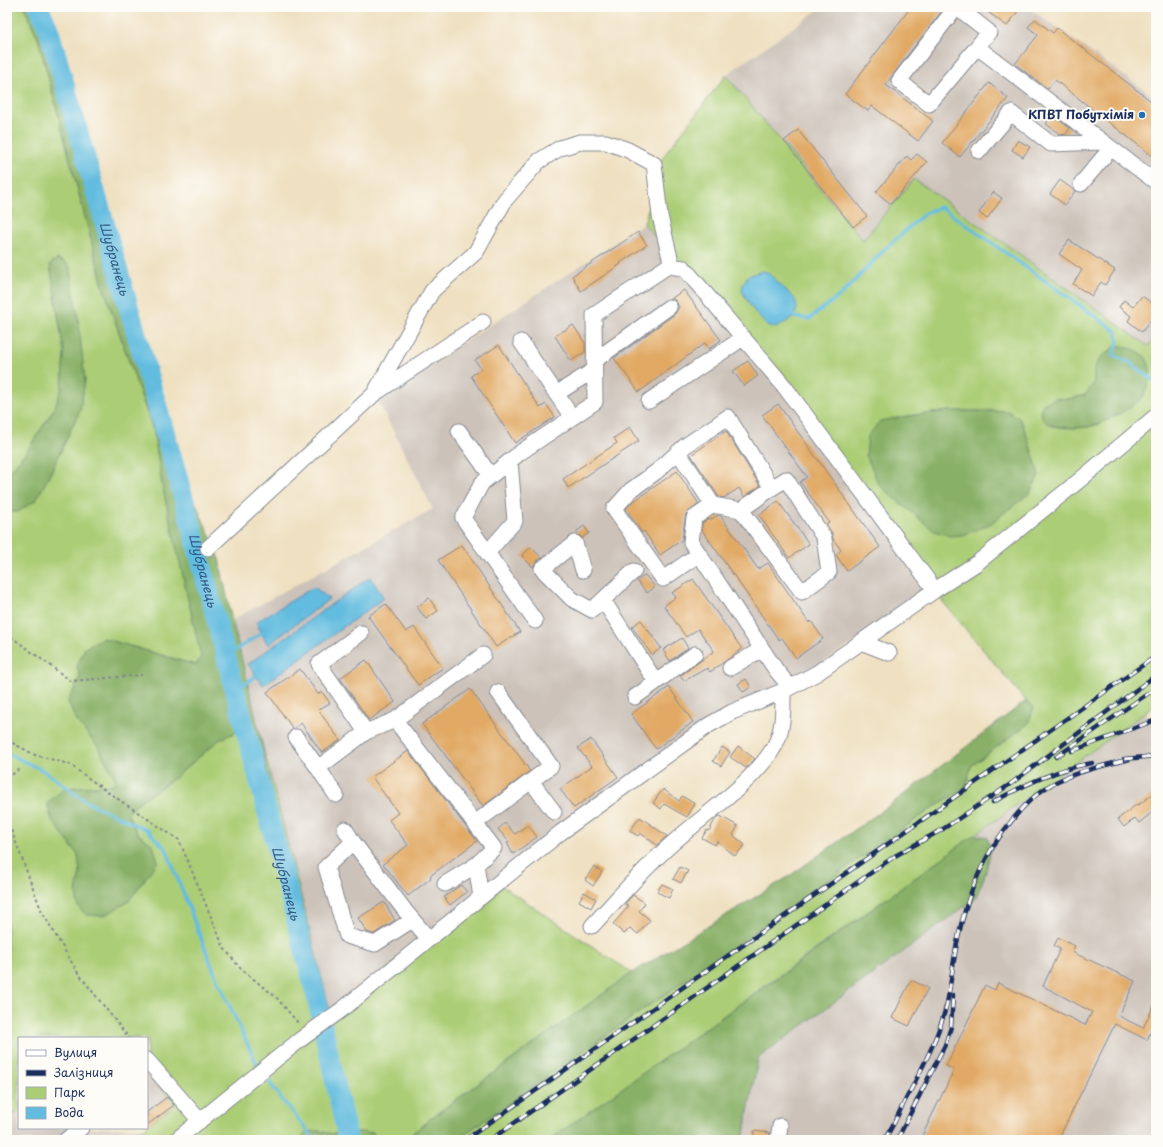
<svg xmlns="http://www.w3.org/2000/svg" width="1163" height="1147" font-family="'Playpen Sans',sans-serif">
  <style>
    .industrial { fill: #ccc2b9 }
    .green { fill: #abcd75; stroke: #637e6a; fill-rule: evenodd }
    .forest { fill: #88b066; stroke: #527062 }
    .water { fill: #62bcdf; stroke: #3e769e }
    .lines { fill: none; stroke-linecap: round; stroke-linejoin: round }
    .stream { stroke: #62bcdf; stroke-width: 3.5 }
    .river { stroke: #62bcdf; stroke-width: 20 }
    .building { fill: #e1a964 }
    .minor-casing { stroke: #858890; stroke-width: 17 }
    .path { stroke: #858890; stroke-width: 2; stroke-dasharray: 3 3; stroke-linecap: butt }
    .minor { stroke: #fff; stroke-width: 15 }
    .rail-casing { stroke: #1b2f5e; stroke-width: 4.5 }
    .rail { stroke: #fdfcf7; stroke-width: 3; stroke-dasharray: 9; stroke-linecap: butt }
    .poi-dot { fill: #1f6fb2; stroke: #fdfcf7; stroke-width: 1.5 }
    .labels { text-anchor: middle; stroke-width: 4; stroke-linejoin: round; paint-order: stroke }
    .poi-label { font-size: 12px; font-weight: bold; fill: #1b2f5e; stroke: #fdfcf7; text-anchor: end }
    .water-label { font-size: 13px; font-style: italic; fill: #305985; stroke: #fdfcf7 }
  </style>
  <rect width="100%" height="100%" fill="#fdfcf7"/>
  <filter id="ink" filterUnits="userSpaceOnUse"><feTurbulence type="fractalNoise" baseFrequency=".025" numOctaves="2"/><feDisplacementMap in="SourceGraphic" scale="8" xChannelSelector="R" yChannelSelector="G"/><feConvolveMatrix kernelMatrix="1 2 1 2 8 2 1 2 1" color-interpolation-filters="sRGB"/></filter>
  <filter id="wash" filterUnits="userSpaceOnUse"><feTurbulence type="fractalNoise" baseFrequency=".012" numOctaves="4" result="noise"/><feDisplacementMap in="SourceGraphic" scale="16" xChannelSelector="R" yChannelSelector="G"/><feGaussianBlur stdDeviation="0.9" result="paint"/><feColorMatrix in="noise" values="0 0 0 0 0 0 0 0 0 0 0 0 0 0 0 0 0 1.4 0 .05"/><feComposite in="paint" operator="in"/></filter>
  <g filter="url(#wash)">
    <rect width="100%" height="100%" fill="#efe0c1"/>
    <!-- industrial -->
    <path class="industrial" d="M 822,7 L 1027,7 L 1156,98 L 1156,336 L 1148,346 L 863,240 L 726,75 Z
      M 644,224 L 782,387 L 933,590 L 792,683 L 732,710 L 331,1014 L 232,620 L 433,509 L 377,399 Z
      M 1145,713 L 1147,718 L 1153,720 L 1156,719 L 1156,1140 L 743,1140 L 758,1058 L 975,899 L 987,837 L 975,835 Z
      M 147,1070 L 175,1105 L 147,1125 Z
      M 19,1112 L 19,1128 L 143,1128 L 126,1140 L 7,1140 L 7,1116 Z"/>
    <!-- green -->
    <path class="green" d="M 7,7 L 24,7 L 38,38 L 104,289 L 154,433 L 162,485 L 202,656 L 196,665 L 102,638 L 85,648 L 77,666 L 80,677 L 68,702 L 76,720 L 98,747 L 116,780 L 112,785 L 65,788 L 52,820 L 78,855 L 80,872 L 76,892 L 153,845 L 137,833 L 128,814 L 140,801 L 173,779 L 219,740 L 257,722 L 331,1014 L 495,881 L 632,973 L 431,1118 L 405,1140 L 378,1140 L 373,1133 L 359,1132 L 332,1134 L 319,1131 L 307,1132 L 300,1140 L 243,1140 L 239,1136 L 187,1140 L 126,1140 L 143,1128 L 147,1128 L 147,1125 L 175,1105 L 147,1070 L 147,1038 L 19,1038 L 19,1112 L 7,1116 L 7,512 L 9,513 L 36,500 L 51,472 L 80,410 L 85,380 L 50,264 L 64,352 L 62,388 L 54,409 L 29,448 L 7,475 Z
      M 726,75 L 863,240 L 914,179 L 1148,346 L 1156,336 L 1156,705 L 624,1087 L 549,1140 L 456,1140 L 931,809 L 966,787 L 971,766 L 1027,724 L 1034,708 L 1026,701 L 933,590 L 782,387 L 644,224 L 662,158 ZM 762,271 L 751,307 L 742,291 L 748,276 ZM 1095,369 L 1141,399 C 1127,409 1111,419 1095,425 C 1083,430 1064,427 1051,426 L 1056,399 L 1070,399 L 1085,396 L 1094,383 ZM 949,411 L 1007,411 L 1019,418 L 1023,425 L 908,416 Z"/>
    <!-- forest -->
    <path class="forest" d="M 24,7 L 44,7 L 54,33 L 162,427 L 218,554 L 232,620 L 252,700 L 283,843 L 325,1017 L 319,1020 L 242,729 L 219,740 L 173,779 L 140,801 L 128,814 L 137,833 L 153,845 L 158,861 L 128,902 L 103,916 L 87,915 L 78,907 L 76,892 L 80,872 L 78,855 L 52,820 L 47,803 L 65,788 L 112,785 L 116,780 L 98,747 L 76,720 L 68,702 L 80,677 L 77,666 L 85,648 L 102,638 L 196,665 L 201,656 L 162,485 L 154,433 L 104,289 L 38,38 Z
      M 58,259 L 69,265 L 78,318 L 85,380 L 80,410 L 51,472 L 36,500 L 18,512 L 7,512 L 7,475 L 29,448 L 54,409 L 62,388 L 64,352 L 50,264 Z
      M 1117,345 C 1130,348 1145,350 1149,365 C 1150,369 1151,372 1150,377 C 1148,384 1146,393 1141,399 C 1133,407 1103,424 1092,426 C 1076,429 1032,432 1043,404 L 1056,398 L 1070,399 L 1085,395 L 1094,383 L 1094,369 L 1101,357 Z
      M 949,411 L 1007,411 L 1019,418 L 1023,425 L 1034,457 L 1039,475 L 1030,493 L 990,524 L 964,535 L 950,536 L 934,531 L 879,485 L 866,455 L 868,436 L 880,421 L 908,416 Z
      M 1026,701 L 1034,707 L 1028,724 L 971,766 L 966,787 L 931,809 L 456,1140 L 405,1140 L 431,1118 L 632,973 L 788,877 L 890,805 Z
      M 974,835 L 987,837 L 991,849 L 985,875 L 975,899 L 758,1058 L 743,1140 L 549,1140 L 808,956 Z
      M 319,1131 L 332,1134 L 359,1132 L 373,1133 L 378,1140 L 300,1140 L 307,1132 Z
      M 200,1132 L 239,1136 L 243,1140 L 187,1140 Z"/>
    <!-- water -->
    <path class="water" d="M 762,271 L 767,272 L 795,299 L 797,308 L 794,317 L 776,328 L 766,325 L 751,307 L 742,291 L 743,284 L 748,276 Z
      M 370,577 L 384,598 L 263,685 L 248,664 Z
      M 314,587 L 329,599 L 268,645 L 256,622 Z"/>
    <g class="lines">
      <!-- stream -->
      <path class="stream" d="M 794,317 L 809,319 L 842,294 L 884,250 L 925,213 L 941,207 L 1116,331 C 1119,341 1118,346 1113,355 L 1131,363 L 1156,382
        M 226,656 L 262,633
        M 235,690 L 256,676
        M 7,753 L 44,771 L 87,802 L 147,830 L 166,849 L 217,979 L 256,1062 L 259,1068
        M 264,1074 L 280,1097 L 315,1140"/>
      <!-- river -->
      <path class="river" id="s1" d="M 39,7 L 49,30 L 189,517 L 316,995 L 348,1140"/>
    </g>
    <g id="blocks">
      <!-- building -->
      <path class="building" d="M 911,7 L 945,7 L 892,76 L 886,85 L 933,121 L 918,141 L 872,106 L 868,111 L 845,94 Z
        M 981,7 L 1021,7 L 1007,26 Z
        M 1035,19 L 1053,33 L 1057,28 L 1156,105 L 1156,159 L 1055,80 L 1048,89 L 1015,64 L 1038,35 L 1028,27 Z
        M 989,83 L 1008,98 L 960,157 L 942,143 Z
        M 1052,115 L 1070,128 L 1066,134 L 1061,135 L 1046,124 Z
        M 798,130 L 867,216 L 853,227 L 784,141 Z
        M 1018,140 L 1030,147 L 1023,157 L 1012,150 Z
        M 917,154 L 927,162 L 891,204 L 876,192 L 907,156 L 911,160 Z
        M 1060,180 L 1075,191 L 1065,205 L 1050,194 Z
        M 993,192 L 1002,198 L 987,219 L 979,213 Z
        M 638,232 L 647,245 L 620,263 L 621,264 L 581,291 L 572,276 Z
        M 1069,240 L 1115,270 L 1105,285 L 1101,282 L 1092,296 L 1073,284 L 1082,270 L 1059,254 Z
        M 684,290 L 721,340 L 709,349 L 705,343 L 639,392 L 614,358 L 675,314 L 679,307 L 676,301 L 672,298 Z
        M 1142,296 L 1156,306 L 1156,313 L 1142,332 L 1128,321 L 1131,316 L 1119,307 L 1124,300 L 1133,307 Z
        M 573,325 L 585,343 L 585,352 L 571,361 L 555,336 Z
        M 499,345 L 540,408 L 546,404 L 555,417 L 515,443 L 471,376 L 481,369 L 475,360 Z
        M 748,361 L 758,376 L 744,386 L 733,371 Z
        M 778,404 L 880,547 L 847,571 L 836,555 L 841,550 L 833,539 L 832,533 L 826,524 L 829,522 L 800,482 L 807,477 L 762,415 Z
        M 630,427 L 639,441 L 568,488 L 563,479 L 617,443 L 614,438 Z
        M 726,431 L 760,486 L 744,497 L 739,488 L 724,498 L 719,497 L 691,455 Z
        M 677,471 L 699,504 L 686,514 L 682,540 L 660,555 L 644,531 L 642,533 L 626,509 L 631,503 Z
        M 778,501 L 809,544 L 789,558 L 759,515 Z
        M 718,515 L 720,515 L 758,569 L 768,563 L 809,623 L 811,621 L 823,639 L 796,658 L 782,638 L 779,640 L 702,530 L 702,523 L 709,519 L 710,520 Z
        M 584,526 L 589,533 L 582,538 L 576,532 Z
        M 462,545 L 520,632 L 496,647 L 438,560 Z
        M 531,547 L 542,558 L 536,562 L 533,567 L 522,556 Z
        M 645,575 L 655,587 L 647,593 L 637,581 Z
        M 693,579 L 742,649 L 710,672 L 707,668 L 684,681 L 680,676 L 714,651 L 698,629 L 686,637 L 664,606 L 676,597 L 672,593 Z
        M 429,598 L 438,611 L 426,619 L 417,607 Z
        M 386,604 L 406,632 L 414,627 L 443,668 L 418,685 L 368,616 Z
        M 641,620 L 661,648 L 652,655 L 632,627 Z
        M 682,638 L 688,648 L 670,661 L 663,650 Z
        M 366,660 L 395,702 L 369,720 L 340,678 Z
        M 300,669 L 318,694 L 322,692 L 330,703 L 318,710 L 340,740 L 322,753 L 301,723 L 293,729 L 267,692 Z
        M 746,679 L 751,687 L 743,692 L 738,684 Z
        M 669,687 L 693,722 L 656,749 L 631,714 Z
        M 470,689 L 530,771 L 483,806 L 422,724 Z
        M 591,739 L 618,777 L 574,808 L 560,789 L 592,766 L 578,748 Z
        M 738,746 L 755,759 L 746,768 L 730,757 Z
        M 722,747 L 730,752 L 721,766 L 713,761 Z
        M 408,751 L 477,841 L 430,876 L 431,878 L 408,896 L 383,864 L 408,845 L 389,820 L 398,813 L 372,777 Z
        M 663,789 L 679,801 L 682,796 L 695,804 L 687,817 L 664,804 L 661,809 L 653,803 Z
        M 1156,792 L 1156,809 L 1139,823 L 1135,818 L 1124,827 L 1118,819 L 1137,804 L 1138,805 Z
        M 720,816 L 738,826 L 733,835 L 745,845 L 735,856 L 717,841 L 715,845 L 702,838 L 707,830 L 709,831 L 716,818 Z
        M 640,817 L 667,836 L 657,845 L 640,833 L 638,836 L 630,831 Z
        M 505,823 L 515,834 L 528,825 L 537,837 L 513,854 L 507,843 L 509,842 L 498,829 Z
        M 594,866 L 602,872 L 593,886 L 585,880 Z
        M 680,867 L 688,871 L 681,883 L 673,879 Z
        M 662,884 L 673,889 L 669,898 L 657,892 Z
        M 461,885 L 467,892 L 450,905 L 444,897 Z
        M 584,892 L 596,899 L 591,908 L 579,901 Z
        M 633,895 L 645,903 L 639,911 L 650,920 L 638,934 L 630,928 L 624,934 L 613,924 L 629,906 L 625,904 Z
        M 384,902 L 395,920 L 374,934 L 367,932 L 358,918 Z
        M 1058,938 L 1075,946 L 1072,952 L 1135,981 L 1119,1016 L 1143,1028 L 1156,1001 L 1156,1021 L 1147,1040 L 1115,1024 L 1058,1140 L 920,1140 L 954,1070 L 946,1066 L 985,985 L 995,990 L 998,983 L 1085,1025 L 1092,1012 L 1043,986 L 1060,949 L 1054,946 Z
        M 911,980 L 928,988 L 909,1026 L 892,1018 Z
        M 167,1097 L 174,1105 L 147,1125 L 147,1112 Z
        M 754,1131 L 770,1133 L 769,1140 L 754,1140 Z"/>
    </g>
  </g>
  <g filter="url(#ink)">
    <use href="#blocks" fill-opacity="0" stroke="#858890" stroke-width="1"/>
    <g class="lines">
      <!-- minor casing -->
      <g class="minor-casing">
        <path id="minor" d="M 956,7 L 899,81 L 929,104 L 977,47 L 989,32 L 957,7
          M 977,47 L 1156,182
          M 979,151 L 1011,113 L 1051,144 L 1102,142
          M 1081,184 L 1111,148
          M 521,342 L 572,417
          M 594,361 L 669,307
          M 374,394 L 432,291 L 476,252 L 505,200 L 539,161 L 560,148 L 580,142 L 606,142 L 628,150 L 654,164 L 660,216 L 672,266
          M 556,394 L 594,370
          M 649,401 L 743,338
          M 459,431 L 491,476
          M 678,452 L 713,505
          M 741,510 L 772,488
          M 208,548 L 374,394 L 483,322
          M 487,553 L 515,521 L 510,461
          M 699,554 L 663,579 L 614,509 L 631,490 L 656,472 L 685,446 L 728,417 L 772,488 L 786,479 L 824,538 L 829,572 L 802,592 L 741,510 L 713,505 L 694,518 L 691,542 L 776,670 L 790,687
          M 583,570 L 575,543 L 542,569 L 572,599 L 592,610 L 634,571
          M 603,600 L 656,682 L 695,654
          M 535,621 L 463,518 L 482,483 L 521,452 L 595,402 L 594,315 L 668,266 L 684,268 L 784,386 L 935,590
          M 361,633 L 319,664 L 366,732
          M 861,642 L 889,653
          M 730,668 L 762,649
          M 635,697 L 656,682
          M 395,720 L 483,655
          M 296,737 L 318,768 L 366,732 L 395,720 L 494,848 L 476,865 L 445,884
          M 318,768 L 336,795
          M 531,781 L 554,812
          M 475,823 L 551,766 L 498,692
          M 345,829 L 353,842 L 406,912 L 429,939
          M 353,842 L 326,867 L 347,936 L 375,944 L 412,920
          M 476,865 L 481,897
          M 592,926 C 619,897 645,867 675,841 C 705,814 748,786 771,752 C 784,733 783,713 783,691
          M 147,1060 L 200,1121
          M 66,1140 L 81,1128
          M 176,1140 L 301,1039 L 344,1008 L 560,833 L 709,725 L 732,712 L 783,691 L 817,673 L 935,590 L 977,563 L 1081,479 L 1156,416
          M 778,1140 L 780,1126"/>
      </g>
      <!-- path -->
      <path class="path" d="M 7,640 L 10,636 L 71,681 L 142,675
        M 7,740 L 35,755 L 69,764 L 109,793 L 179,840 L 224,948 L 241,969 L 276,997 L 299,1024
        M 7,778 L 20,769
        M 7,819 L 42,912 L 78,973 L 129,1038"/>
      <!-- minor -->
      <use href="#minor" class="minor"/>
      <!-- rail casing -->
      <g class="rail-casing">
        <path id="rail" d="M 1072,751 L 1156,720
          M 1056,757 L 1156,688
          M 1124,759 L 1156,756
          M 993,802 C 1024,785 1057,769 1092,763
          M 465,1140 L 1156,656
          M 490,1140 L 895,856 L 943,829 L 1009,785 L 1156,675
          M 884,1140 C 893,1127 899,1112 907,1097 C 923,1067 939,1036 947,1003 C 951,983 953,963 957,943 C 966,897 983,854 1014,818 C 1026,803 1042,788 1060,780 C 1082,770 1106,765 1130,759
          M 897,1140 L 945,1045 L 951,1027 L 953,995"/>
      </g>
      <!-- rail -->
      <use href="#rail" class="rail"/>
    </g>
  </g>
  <!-- markers -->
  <circle class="poi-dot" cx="1142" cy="115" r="4"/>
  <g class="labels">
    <!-- poi labels -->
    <g class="poi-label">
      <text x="1134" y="119">КПВТ Побутхімія</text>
    </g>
    <!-- water labels -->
    <g class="water-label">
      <text dy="5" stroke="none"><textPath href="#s1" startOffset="263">Шубранець</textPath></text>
      <text dy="5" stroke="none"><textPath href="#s1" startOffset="587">Шубранець</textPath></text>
      <text dy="5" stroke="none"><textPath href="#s1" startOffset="911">Шубранець</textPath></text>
    </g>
  </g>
  <!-- margin -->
  <rect width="1163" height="1147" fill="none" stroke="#fdfcf7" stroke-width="24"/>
  <!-- legend -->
  <rect x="18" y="1037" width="130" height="92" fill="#fdfcf7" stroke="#a3aaba"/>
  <rect x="26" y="1050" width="20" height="6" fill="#ffffff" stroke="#a3aaba"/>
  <text x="54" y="1057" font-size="12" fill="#1b2f5e">Вулиця</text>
  <rect x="26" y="1070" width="20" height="6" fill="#1b2f5e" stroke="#a3aaba"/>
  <text x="54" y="1077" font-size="12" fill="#1b2f5e">Залізниця</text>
  <rect x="26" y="1087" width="20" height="12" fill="#abcd75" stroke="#a3aaba"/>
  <text x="54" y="1097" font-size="12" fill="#1b2f5e">Парк</text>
  <rect x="26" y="1107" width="20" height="12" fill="#62bcdf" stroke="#a3aaba"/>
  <text x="54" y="1117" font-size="12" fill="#1b2f5e">Вода</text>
</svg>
